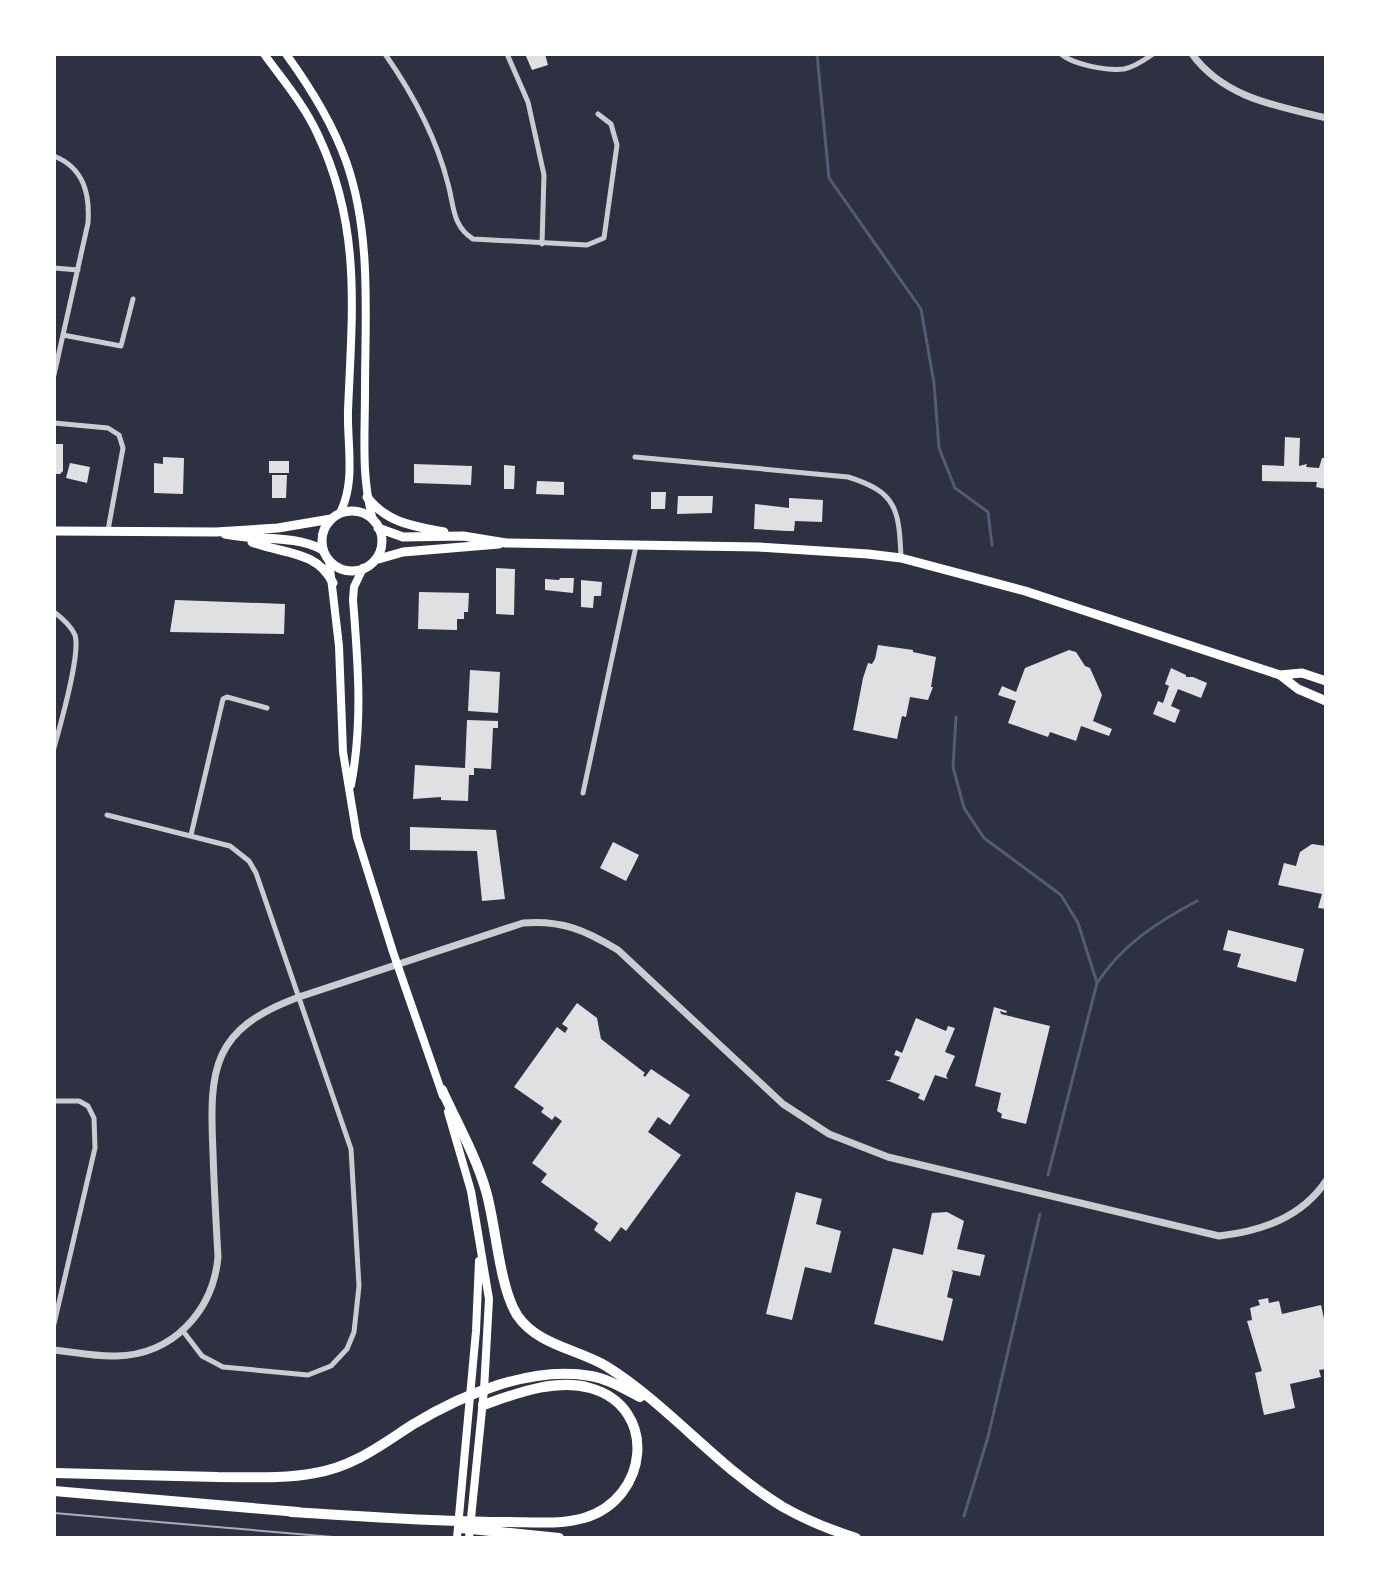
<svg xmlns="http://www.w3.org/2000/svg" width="1380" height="1592" font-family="Merriweather,serif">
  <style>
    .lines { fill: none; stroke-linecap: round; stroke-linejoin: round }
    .stream { stroke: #4f5d75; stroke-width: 3 }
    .building { fill: #e0e0e3 }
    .minor { stroke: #caccd0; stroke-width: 5 }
    .tertiary { stroke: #caccd0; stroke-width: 7 }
    .secondary { stroke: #fff; stroke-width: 8 }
    .primary { stroke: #fff; stroke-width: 9 }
    .motorway { stroke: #fff; stroke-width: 10 }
    .tram { stroke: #abadb3; stroke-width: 2 }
  </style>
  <rect width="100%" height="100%" fill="#2d3142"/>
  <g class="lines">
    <!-- stream -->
    <path class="stream" d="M 817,54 L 829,178 L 921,309 L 934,383 L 939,448 L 955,488 L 988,512 L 992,545
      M 956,717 L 953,767 L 964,808 L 984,838 L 1061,895 L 1078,923 L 1097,983 L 1048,1175
      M 1097,983 C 1122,945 1157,922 1197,901
      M 964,1516 L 988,1437 L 1040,1214"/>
  </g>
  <!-- building -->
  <path class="building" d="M 525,54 L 545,54 L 548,65 L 532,70 Z
    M 1285,437 L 1300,438 L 1299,466 L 1307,464 L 1306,467 L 1319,468 L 1322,458 L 1326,458 L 1326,489 L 1316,487 L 1317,482 L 1262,481 L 1262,465 L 1284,466 Z
    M 54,444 L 63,444 L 63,471 L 60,474 L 54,474 Z
    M 163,457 L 184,458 L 183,494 L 154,493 L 154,463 L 163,464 Z
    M 269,461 L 289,461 L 289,473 L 269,473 Z
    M 70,463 L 90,467 L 87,483 L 66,478 Z
    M 414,464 L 472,466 L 471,485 L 414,483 Z
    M 504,465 L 515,466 L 514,489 L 504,489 Z
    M 272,475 L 287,475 L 286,498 L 272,498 Z
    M 537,481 L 564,482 L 564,495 L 536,494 Z
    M 651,492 L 666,492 L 665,509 L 651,509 Z
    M 678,496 L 713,496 L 712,513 L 677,514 Z
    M 789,498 L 823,500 L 822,522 L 795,521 L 794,531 L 787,531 L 754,529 L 755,504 L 789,508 Z
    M 496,568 L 515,569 L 514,615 L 496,614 Z
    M 560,578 L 574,578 L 573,593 L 545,590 L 545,579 L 559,580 Z
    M 581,580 L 602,582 L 601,596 L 594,596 L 593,608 L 581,607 Z
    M 419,592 L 469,593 L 468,612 L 464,612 L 464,619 L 457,619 L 457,630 L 418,629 Z
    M 175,600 L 285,604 L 284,634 L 170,632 Z
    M 878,645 L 913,650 L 913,652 L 936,657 L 931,687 L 933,687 L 928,700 L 910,697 L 906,717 L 902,716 L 897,739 L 853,730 L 863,678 L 868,663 L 872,664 L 875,659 Z
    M 1069,650 L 1076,652 L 1085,666 L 1090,668 L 1102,695 L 1093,721 L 1112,729 L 1109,736 L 1081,726 L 1076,741 L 1050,732 L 1048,737 L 1008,723 L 1016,701 L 998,695 L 1002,686 L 1016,692 L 1025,668 Z
    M 1171,668 L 1186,675 L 1186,677 L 1193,677 L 1207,683 L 1201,698 L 1178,689 L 1171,706 L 1180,710 L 1175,723 L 1153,714 L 1158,701 L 1163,703 L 1169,686 L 1165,684 Z
    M 470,670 L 500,672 L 498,713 L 468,711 Z
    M 467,720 L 498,721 L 498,728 L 493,728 L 491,769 L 474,768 L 474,775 L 469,775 L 468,801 L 441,800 L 441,797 L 413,799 L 415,765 L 465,768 Z
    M 410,827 L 496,830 L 505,899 L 482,901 L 477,851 L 410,850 Z
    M 613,842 L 639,855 L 626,881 L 600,868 Z
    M 1312,844 L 1326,846 L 1326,909 L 1318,908 L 1322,894 L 1278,885 L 1284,863 L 1296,866 L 1300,852 Z
    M 1228,930 L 1304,949 L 1296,982 L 1237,967 L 1241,954 L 1223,950 Z
    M 577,1003 L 597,1018 L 601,1039 L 645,1073 L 643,1075 L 645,1077 L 651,1069 L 690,1095 L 670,1125 L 658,1117 L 648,1132 L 681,1155 L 626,1231 L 621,1227 L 610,1242 L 594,1230 L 598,1223 L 541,1182 L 547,1174 L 532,1163 L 562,1121 L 555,1116 L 552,1120 L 541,1112 L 544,1108 L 514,1087 L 557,1027 L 565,1033 L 568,1028 L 562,1024 Z
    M 994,1007 L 1007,1011 L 1006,1013 L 1000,1011 L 1001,1014 L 1050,1026 L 1026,1124 L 1001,1118 L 1002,1114 L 997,1111 L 1001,1093 L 975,1086 Z
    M 916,1018 L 946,1031 L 948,1026 L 955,1028 L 945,1052 L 955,1056 L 946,1076 L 948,1079 L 935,1075 L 924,1101 L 918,1098 L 920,1094 L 886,1080 L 890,1080 L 900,1057 L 894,1055 L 896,1050 L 902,1053 Z
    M 796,1192 L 822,1199 L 816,1224 L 841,1231 L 831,1273 L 805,1267 L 792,1320 L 766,1314 Z
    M 947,1212 L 964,1221 L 957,1249 L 985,1255 L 980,1276 L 951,1270 L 953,1272 L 947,1297 L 953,1299 L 943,1341 L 874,1324 L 893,1248 L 923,1255 L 932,1213 Z
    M 1268,1298 L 1269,1303 L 1279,1301 L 1282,1314 L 1321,1305 L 1326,1328 L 1326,1369 L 1319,1370 L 1321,1377 L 1290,1384 L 1295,1408 L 1264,1415 L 1255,1373 L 1262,1371 L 1247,1321 L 1252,1320 L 1250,1308 L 1260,1305 L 1258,1300 Z"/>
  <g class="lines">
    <!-- minor -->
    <path class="minor" d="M 385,54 C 413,94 436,136 448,184 C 454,205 452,226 473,239 L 587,245 L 604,238 L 617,145 L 611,124 L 598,114
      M 507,54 L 528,102 L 544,175 L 542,244
      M 1061,54 C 1074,65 1107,71 1124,69 C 1135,67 1144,60 1153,54
      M 54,156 C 84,168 90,194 88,223 L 54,375
      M 54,268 L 78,270
      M 63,335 L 121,346 L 133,299
      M 54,423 L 108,428 L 119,435 L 123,448 L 108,530
      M 635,457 L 848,477 C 897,492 899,510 901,557
      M 54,612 C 62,618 71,626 75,635 C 81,654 60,726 54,748
      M 583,793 L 636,546
      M 107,815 L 230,846 L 249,861 L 256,873 L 351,1149 L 359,1286 L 354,1332 L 347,1349 L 331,1366 L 308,1375 L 223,1367 L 202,1356 L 183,1331
      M 191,835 L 223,699 L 227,697 L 267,708
      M 54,1101 L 79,1101 L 88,1106 L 94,1118 L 95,1148 L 54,1324"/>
    <!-- tertiary -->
    <path class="tertiary" d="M 1192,54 C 1224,98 1277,106 1326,118
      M 54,1350 C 74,1352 96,1357 116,1356 C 173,1355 213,1311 218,1257 C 216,1222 214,1187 213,1152 C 209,1068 212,1029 299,997 L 523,923 C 562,920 585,930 618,950 L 783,1104 L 829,1134 L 888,1157 L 1219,1236 C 1261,1231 1301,1218 1326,1181"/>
    <!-- secondary -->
    <path class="secondary" d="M 264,54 C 283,80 305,106 318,135 C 362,228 352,312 348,411 C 347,445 356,481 340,513
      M 286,54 C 310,87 332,122 346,161 C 372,234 365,316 365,392 C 365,435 361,478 373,520
      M 329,560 L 339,646 L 343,752 L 357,837 L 393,952 L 443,1096
      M 351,785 C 363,724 358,662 353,600 L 354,587 L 363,568
      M 448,1112 L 471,1191 L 489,1299 L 484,1390 L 469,1538
      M 457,1538 L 476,1331 L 479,1261"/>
    <!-- primary -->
    <path class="primary" d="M 367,497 C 387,523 413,526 444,532
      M322 541a30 30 0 1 1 60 0a30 30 0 1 1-60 0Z
      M 378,528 L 403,537 L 463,536 L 506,543 L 758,547 L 868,554 L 901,558 L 1025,591 L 1280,675 L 1298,689 L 1326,701
      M 54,531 L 216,532 L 278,528 L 331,519
      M 225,534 C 257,541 294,534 323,550
      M 252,542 C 282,554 317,550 333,583
      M 375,560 L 403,552 L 499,544
      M 1280,675 L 1302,673 L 1326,681"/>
    <!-- motorway -->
    <path class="motorway" d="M 442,1090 C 457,1123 476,1156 486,1191 C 496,1225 499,1286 517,1315 C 537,1345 577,1349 606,1366 C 670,1406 718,1468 783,1507 C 806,1520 831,1530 856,1538
      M 54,1473 C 109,1474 163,1476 218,1477 C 250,1477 284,1479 315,1473 C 353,1467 381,1445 412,1425 C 461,1395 532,1365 591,1376 C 609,1379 624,1389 640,1397
      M 54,1491 L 298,1512
      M 291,1512 C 362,1516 434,1522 505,1522 C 531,1522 559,1525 584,1518 C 649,1499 659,1407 590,1388 C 555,1378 515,1394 483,1405
      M 461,1528 L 559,1538"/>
    <!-- tram -->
    <path class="tram" d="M 54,1513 L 345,1538"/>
  </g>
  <!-- border -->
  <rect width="1380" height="1592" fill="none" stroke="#ffffff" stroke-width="112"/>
</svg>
